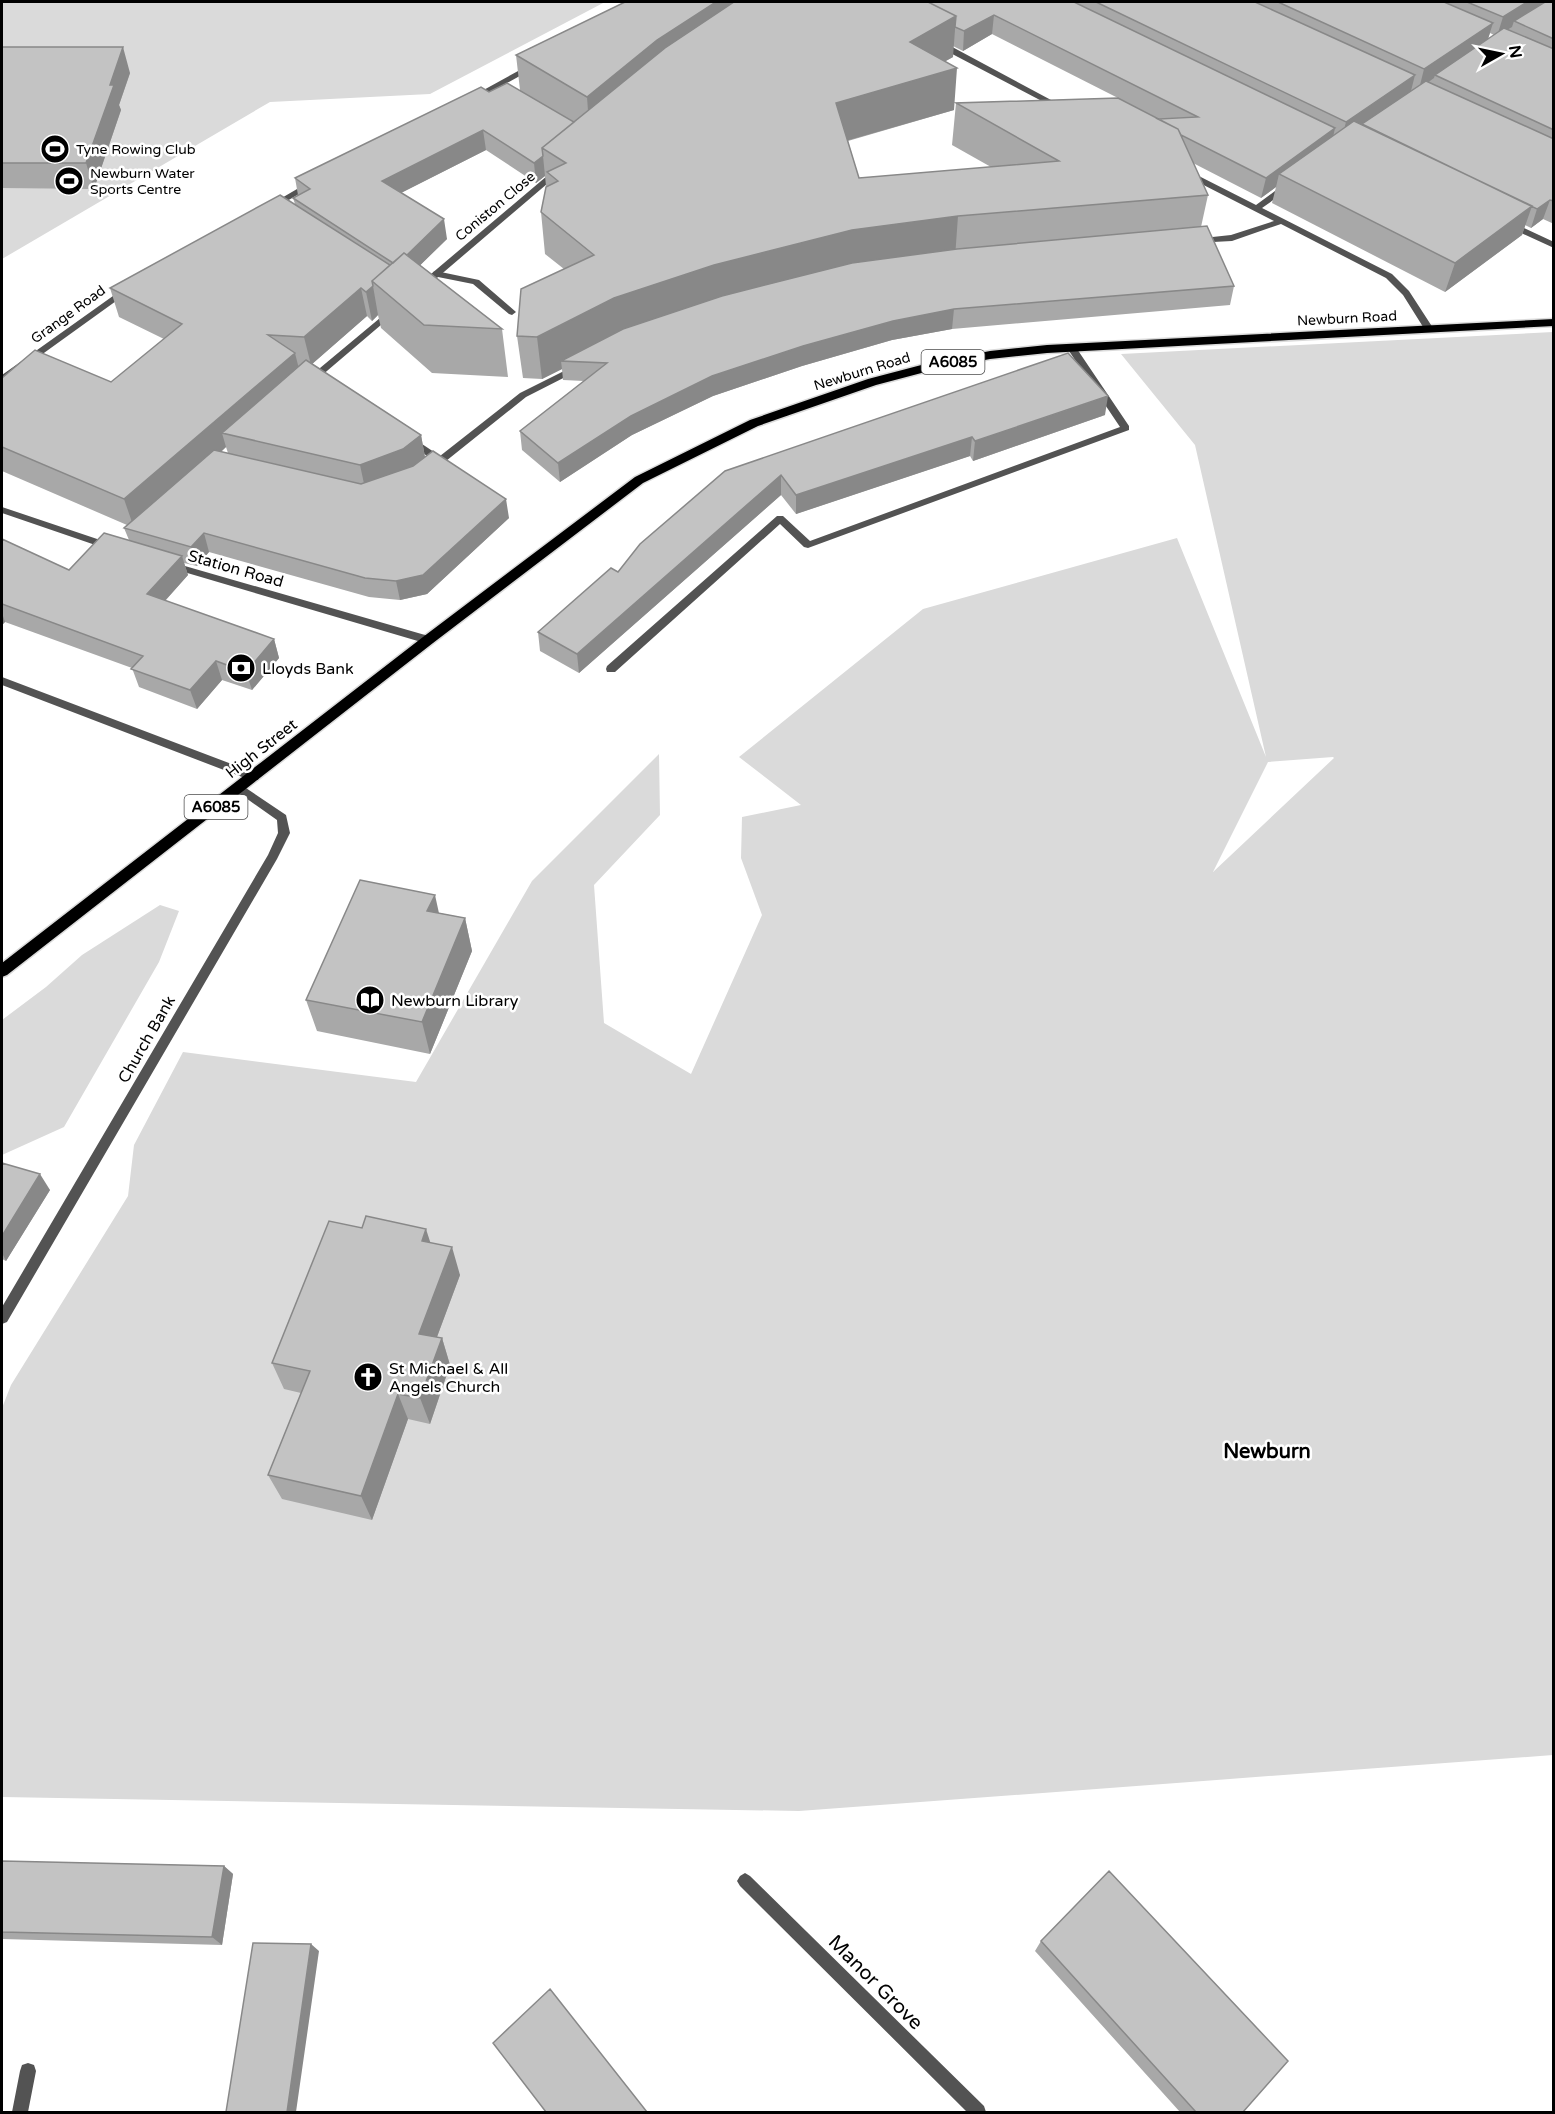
<svg xmlns="http://www.w3.org/2000/svg" width="1555" height="2114" font-family="'Varela Round',sans-serif">
  <style>
    .green { fill: #dadada; fill-rule: evenodd }
    .lines { fill: none; stroke-linecap: round; stroke-linejoin: round }
    .primary-casing { stroke: #dbdbdb; stroke-width: 3 }
    .service { fill: #535353; fill-rule: evenodd }
    .minor { fill: #535353; fill-rule: evenodd }
    .tertiary { fill: #535353; fill-rule: evenodd }
    .primary { fill: #000; fill-rule: evenodd }
    .wall { fill: #a8a8a8; fill-rule: evenodd }
    .shaded-wall { fill: #888 }
    .building { fill: #c3c3c3; stroke: #888; stroke-width: 1.5 }
    .labels { text-anchor: middle; stroke-width: 5; stroke-linejoin: round; paint-order: stroke }
    .far-poi-label { font-size: 14px; fill: #000; stroke: #fff; text-anchor: start }
    .far-street-label { font-size: 14px; fill: #000; stroke: #fff }
    .shield { fill: #fff; stroke: #4c4c4c; stroke-width: 1.5 }
    .shield-label { font-size: 15px; font-weight: bold; fill: #000 }
    .street-label { font-size: 16px; fill: #000; stroke: #fff }
    .poi-label { font-size: 16px; fill: #000; stroke: #fff; text-anchor: start }
    .quarter-label { font-size: 20px; font-weight: bold; fill: #000; stroke: #fff }
    .near-street-label { font-size: 20px; fill: #000; stroke: #fff }
  </style>
  <rect width="100%" height="100%" fill="#fff"/>
  <!-- green -->
  <path class="green" d="M 2,2 L 605,2 L 430,94 L 270,102 L 2,259 Z
    M 1553,332 L 1553,1755 L 799,1811 L 2,1797 L 2,1408 L 11,1385 L 128,1196 L 134,1145 L 183,1052 L 416,1082 L 532,881 L 659,754 L 660,815 L 594,885 L 604,1023 L 691,1074 L 762,915 L 741,858 L 742,817 L 801,805 L 739,757 L 923,609 L 1177,538 L 1266,757 L 1195,445 L 1121,354 ZM 1333,757 L 1334,758 L 1213,872 L 1268,762 Z
    M 160,905 L 179,911 L 159,962 L 64,1127 L 2,1155 L 2,1020 L 46,987 L 82,955 Z"/>
  <g class="lines">
    <!-- primary casing -->
    <g class="primary-casing">
      <path id="primary" d="M 1554,319 L 1554,326 L 1047,353 L 990,359 L 929,371 L 876,385 L 758,426 L 643,483 L 433,643 L 7,975 L 2,977 L 2,963 L 423,637 L 635,477 L 750,420 L 868,379 L 929,363 L 990,351 L 1047,345 Z"/>
    </g>
    <!-- service -->
    <path class="service" d="M 436,271 L 479,280 L 516,312 L 512,315 L 509,314 L 473,284 L 433,276 L 433,272 Z
      M 1072,345 L 1075,346 L 1129,426 L 1129,430 L 808,548 L 804,547 L 780,524 L 615,672 L 607,672 L 606,669 L 607,666 L 777,516 L 783,516 L 810,541 L 1120,427 L 1067,348 Z
      M 2,677 L 258,774 L 259,777 L 258,780 L 250,780 L 2,685 Z"/>
    <!-- minor -->
    <path class="minor" d="M 937,42 L 943,42 L 1066,108 L 1059,110 L 937,46 Z
      M 529,65 L 536,67 L 476,100 L 469,98 Z
      M 554,170 L 561,172 L 424,289 L 418,289 L 418,285 Z
      M 1187,170 L 1256,205 L 1283,185 L 1289,185 L 1289,189 L 1262,208 L 1392,274 L 1409,291 L 1433,328 L 1431,330 L 1425,330 L 1403,295 L 1386,278 L 1281,224 L 1232,241 L 1194,243 L 1194,239 L 1231,235 L 1274,221 L 1184,175 L 1183,173 Z
      M 309,182 L 316,184 L 275,208 L 268,206 Z
      M 1509,221 L 1554,242 L 1554,248 L 1506,226 L 1505,224 Z
      M 127,286 L 131,289 L 130,291 L 5,381 L 2,382 L 2,375 Z
      M 392,308 L 395,309 L 395,313 L 314,382 L 308,382 L 308,378 Z
      M 576,365 L 581,368 L 579,370 L 526,397 L 436,469 L 430,469 L 428,467 L 434,461 L 405,440 L 410,437 L 413,438 L 440,456 L 520,393 Z
      M 240,784 L 286,815 L 290,833 L 277,859 L 7,1322 L 2,1324 L 2,1307 L 268,855 L 278,833 L 277,820 L 236,791 L 235,788 L 236,785 Z
      M 745,1873 L 750,1876 L 984,2106 L 986,2112 L 967,2112 L 740,1886 L 737,1881 L 740,1876 Z
      M 28,2063 L 34,2065 L 36,2071 L 28,2112 L 12,2112 L 20,2071 L 22,2065 Z"/>
    <!-- tertiary -->
    <path class="tertiary" d="M 2,507 L 115,545 L 116,547 L 111,550 L 107,549 L 2,513 Z
      M 171,562 L 432,637 L 433,640 L 428,644 L 167,567 L 166,565 Z"/>
    <!-- primary -->
    <use href="#primary" class="primary"/>
  </g>
  <!-- wall -->
  <path class="wall" d="M 625,2 L 1554,2 L 1554,224 L 1543,219 L 1531,228 L 1525,225 L 1522,235 L 1445,292 L 1272,203 L 1276,187 L 1261,198 L 1193,163 L 1208,195 L 1201,227 L 1234,286 L 1230,305 L 952,329 L 892,340 L 802,366 L 713,396 L 632,435 L 560,482 L 522,450 L 520,431 L 584,381 L 563,380 L 562,369 L 542,379 L 523,378 L 517,336 L 564,269 L 545,254 L 541,212 L 546,186 L 545,176 L 536,183 L 486,150 L 401,193 L 447,239 L 420,265 L 502,329 L 508,377 L 432,373 L 381,328 L 378,315 L 372,321 L 367,316 L 312,364 L 421,435 L 425,457 L 509,518 L 427,594 L 400,600 L 369,597 L 209,552 L 197,566 L 184,563 L 188,575 L 165,601 L 274,639 L 279,658 L 252,690 L 222,680 L 197,709 L 139,687 L 132,668 L 5,622 L 2,625 L 2,539 L 69,570 L 129,540 L 124,528 L 127,525 L 2,471 L 2,378 L 111,382 L 164,339 L 119,317 L 110,288 L 295,204 L 293,198 L 298,195 L 295,178 L 489,92 L 520,90 L 516,55 ZM 1490,33 L 1494,35 L 1488,39 ZM 992,34 L 1118,98 L 956,103 L 952,145 L 991,167 L 859,178 L 848,141 L 954,110 L 945,61 L 953,57 L 953,46 L 963,51 ZM 226,447 L 228,453 L 221,452 Z
    M 2,47 L 130,73 L 119,105 L 121,110 L 94,189 L 2,188 Z
    M 1105,415 L 973,461 L 970,456 L 796,514 L 781,495 L 579,673 L 540,651 L 538,632 L 618,572 L 725,471 Z
    M 439,913 L 465,918 L 472,951 L 430,1054 L 317,1031 L 306,1000 Z
    M 2,1163 L 50,1190 L 6,1261 L 2,1259 Z
    M 430,1242 L 460,1275 L 437,1337 L 442,1338 L 450,1365 L 430,1424 L 408,1419 L 372,1520 L 282,1499 L 268,1475 L 301,1393 L 284,1389 L 272,1363 Z
    M 2,1861 L 224,1866 L 233,1874 L 222,1945 L 2,1939 Z
    M 1041,1941 L 1243,2112 L 1180,2112 L 1035,1951 Z"/>
  <!-- shaded-wall -->
  <path class="shaded-wall" d="M 716,2 L 779,2 L 590,138 L 587,97 L 657,40 Z
    M 1527,2 L 1549,2 L 1514,21 L 1512,27 L 1497,36 L 1503,17 Z
    M 994,15 L 992,34 L 963,51 L 964,31 Z
    M 956,16 L 953,57 L 909,82 L 957,68 L 954,110 L 835,144 L 836,103 L 910,42 Z
    M 1493,23 L 1487,42 L 1435,75 L 1434,78 L 1419,89 L 1424,69 Z
    M 123,47 L 130,73 L 119,105 L 121,110 L 94,189 L 86,163 L 110,85 Z
    M 1415,75 L 1410,95 L 1341,141 L 1346,122 Z
    M 1335,128 L 1331,147 L 1279,174 L 1276,187 L 1261,198 L 1266,178 Z
    M 483,130 L 486,150 L 385,201 L 382,181 Z
    M 543,156 L 545,176 L 536,183 L 534,163 Z
    M 1550,200 L 1543,219 L 1531,228 L 1537,209 Z
    M 1532,206 L 1522,235 L 1445,292 L 1455,263 Z
    M 958,216 L 955,258 L 561,361 L 562,369 L 542,379 L 537,337 L 614,298 L 714,265 L 852,230 Z
    M 444,219 L 447,239 L 400,285 L 396,265 Z
    M 373,286 L 378,315 L 372,321 L 366,292 Z
    M 361,288 L 367,316 L 311,365 L 304,337 Z
    M 954,309 L 952,329 L 892,340 L 802,366 L 713,396 L 632,435 L 560,482 L 558,463 L 631,416 L 712,376 L 803,346 L 893,321 Z
    M 295,353 L 302,381 L 222,433 L 226,447 L 134,528 L 124,499 Z
    M 1108,396 L 1105,415 L 973,461 L 975,441 Z
    M 421,435 L 426,463 L 366,493 L 360,465 Z
    M 972,437 L 970,456 L 796,514 L 796,495 Z
    M 781,475 L 781,495 L 579,673 L 577,654 Z
    M 506,499 L 509,518 L 427,594 L 400,600 L 396,581 Z
    M 204,533 L 209,552 L 197,566 L 191,547 Z
    M 182,556 L 188,575 L 154,613 L 147,594 Z
    M 2,613 L 5,622 L 2,625 Z
    M 274,639 L 279,658 L 252,690 L 246,672 Z
    M 216,661 L 222,680 L 197,709 L 190,690 Z
    M 435,895 L 442,927 L 427,911 Z
    M 465,918 L 472,951 L 430,1054 L 422,1022 Z
    M 40,1174 L 50,1190 L 6,1261 L 2,1253 L 2,1236 Z
    M 426,1229 L 435,1257 L 422,1241 Z
    M 452,1247 L 460,1275 L 428,1361 L 419,1334 Z
    M 442,1338 L 450,1365 L 430,1424 L 420,1398 Z
    M 398,1394 L 408,1419 L 372,1520 L 361,1496 Z
    M 224,1866 L 233,1874 L 222,1945 L 212,1937 Z
    M 311,1944 L 319,1951 L 296,2112 L 287,2112 Z"/>
  <!-- building -->
  <path class="building" d="M 625,2 L 716,2 L 657,40 L 587,97 L 516,55 Z
    M 734,2 L 928,2 L 956,16 L 910,42 L 957,68 L 836,103 L 859,178 L 1059,161 L 956,103 L 1118,98 L 1178,129 L 1208,195 L 958,216 L 852,230 L 714,265 L 614,298 L 537,337 L 517,336 L 521,289 L 594,255 L 541,212 L 546,187 L 558,181 L 547,172 L 566,163 L 542,148 L 665,48 Z
    M 928,2 L 1074,2 L 1335,128 L 1266,178 L 1181,135 L 1178,129 L 1158,119 L 1198,117 L 994,15 L 964,31 L 955,27 L 956,16 Z
    M 1096,2 L 1255,2 L 1415,75 L 1346,122 Z
    M 1278,2 L 1444,2 L 1493,23 L 1424,69 Z
    M 1467,2 L 1527,2 L 1503,17 Z
    M 1545,2 L 1554,2 L 1554,39 L 1514,21 Z
    M 1504,28 L 1554,49 L 1554,130 L 1435,75 Z
    M 2,47 L 123,47 L 110,85 L 114,85 L 86,163 L 2,163 Z
    M 1426,81 L 1554,139 L 1554,201 L 1550,200 L 1537,209 L 1362,124 Z
    M 507,83 L 574,122 L 542,148 L 543,156 L 534,163 L 483,130 L 382,181 L 444,219 L 407,255 L 404,253 L 393,263 L 293,198 L 310,189 L 295,178 L 481,87 L 489,92 Z
    M 1354,121 L 1532,206 L 1455,263 L 1279,174 Z
    M 280,195 L 390,265 L 372,281 L 373,286 L 366,292 L 361,288 L 304,337 L 268,335 L 295,353 L 124,499 L 2,447 L 2,378 L 35,350 L 111,382 L 182,324 L 110,288 Z
    M 1207,226 L 1234,286 L 954,309 L 893,321 L 803,346 L 712,376 L 631,416 L 558,463 L 520,431 L 607,363 L 561,361 L 623,329 L 722,296 L 852,263 L 957,249 Z
    M 404,253 L 502,329 L 424,325 L 372,281 Z
    M 1068,353 L 1108,396 L 975,441 L 972,437 L 796,495 L 781,475 L 577,654 L 538,632 L 611,568 L 618,572 L 640,544 L 725,471 Z
    M 306,360 L 421,435 L 403,449 L 360,465 L 222,433 Z
    M 214,450 L 361,484 L 413,466 L 433,451 L 506,499 L 423,575 L 396,581 L 365,578 L 204,533 L 191,547 L 124,528 Z
    M 104,533 L 182,556 L 147,594 L 274,639 L 246,672 L 216,661 L 190,690 L 131,669 L 143,656 L 2,604 L 2,539 L 69,570 Z
    M 360,880 L 435,895 L 427,911 L 465,918 L 422,1022 L 306,1000 Z
    M 2,1163 L 40,1174 L 2,1236 Z
    M 366,1216 L 426,1229 L 422,1241 L 452,1247 L 419,1334 L 442,1338 L 420,1398 L 398,1394 L 361,1496 L 268,1475 L 310,1371 L 272,1363 L 329,1221 L 362,1228 Z
    M 2,1861 L 224,1866 L 212,1937 L 2,1932 Z
    M 1109,1871 L 1288,2061 L 1243,2112 L 1196,2112 L 1041,1941 Z
    M 253,1943 L 311,1944 L 287,2112 L 226,2112 Z
    M 550,1989 L 647,2112 L 546,2112 L 493,2043 Z"/>
  <!-- icons -->
  <defs>
    <g id="stadium-disc" transform="scale(1.5)"><circle r="9.5" fill="#000" stroke="#fff"/><path d="M0-5a6.5 5 0 1 0 0 10a6.5 5 0 1 0 0-10ZM-3.5-1.8h7v3.6h-7Z" fill="#fff"/></g>
    <g id="bank-disc" transform="scale(1.5)"><circle r="9.5" fill="#000" stroke="#fff"/><path d="M-6-4H6V4H-6ZM0-2.3a2.3 2.3 0 1 0 0 4.6a2.3 2.3 0 1 0 0-4.6Z" fill="#fff"/></g>
    <g id="library-disc" transform="scale(1.5)"><circle r="9.5" fill="#000" stroke="#fff"/><path d="M-6-4Q-3-5.5-.7-3.5V5Q-3 3-6 4ZM6-4Q3-5.5 .7-3.5V5Q3 3 6 4Z" fill="#fff"/></g>
    <g id="church-disc" transform="scale(1.5)"><circle r="9.5" fill="#000" stroke="#fff"/><path d="M-1.2-6h2.4v3.5h3.3v2.4h-3.3V6h-2.4V-.1h-3.3v-2.4h3.3Z" fill="#fff"/></g>
  </defs>
  <g fill-rule="evenodd">
    <use href="#stadium-disc" x="55" y="149"/>
    <use href="#stadium-disc" x="69" y="181"/>
    <use href="#bank-disc" x="241" y="668"/>
    <use href="#library-disc" x="370" y="1000"/>
    <use href="#church-disc" x="368" y="1377"/>
  </g>
  <g class="labels">
    <!-- far-poi labels -->
    <g class="far-poi-label">
      <text x="76" y="154">Tyne Rowing Club</text>
      <text x="90" y="178">Newburn Water<tspan x="90" dy="16">Sports Centre</tspan></text>
    </g>
    <!-- far-street labels -->
    <g class="far-street-label">
      <text transform="translate(495 206) rotate(-40)" y="5">Coniston Close</text>
      <text transform="translate(68 314) rotate(-36)" y="5">Grange Road</text>
      <text transform="translate(1347 318) rotate(-3)" y="5">Newburn Road</text>
      <text transform="translate(862 371) rotate(-17)" y="5">Newburn Road</text>
    </g>
    <!-- shield labels -->
    <g class="shield">
      <rect x="921.5" y="350" width="63" height="24" rx="4.5"/>
      <rect x="184.5" y="795" width="63" height="24" rx="4.5"/>
    </g>
    <g class="shield-label">
      <text x="953" y="367">A6085</text>
      <text x="216" y="812">A6085</text>
    </g>
    <!-- street labels -->
    <g class="street-label">
      <text transform="translate(236 568) rotate(16)" y="6">Station Road</text>
      <text transform="translate(261 748) rotate(-38)" y="6">High Street</text>
      <text transform="translate(146 1039) rotate(-60)" y="6">Church Bank</text>
    </g>
    <!-- poi labels -->
    <g class="poi-label">
      <text x="262" y="674">Lloyds Bank</text>
      <text x="391" y="1006">Newburn Library</text>
      <text x="389" y="1374">St Michael &amp; All<tspan x="389" dy="18">Angels Church</tspan></text>
    </g>
    <!-- quarter labels -->
    <g class="quarter-label">
      <text x="1267" y="1458">Newburn</text>
    </g>
    <!-- near-street labels -->
    <g class="near-street-label">
      <text transform="translate(876 1982) rotate(45)" y="7">Manor Grove</text>
    </g>
  </g>
  <!-- border -->
  <rect width="1555" height="2114" fill="none" stroke="#000000" stroke-width="6"/>
  <!-- north arrow -->
  <g transform="translate(1501 54) rotate(81)" stroke="#ffffff" stroke-width="4.5" paint-order="stroke">
  <path d="M0-4.5L10 22L0 15L-10 22Z" fill="#000000"/>
  <text y="-9" font-size="16" font-weight="bold" text-anchor="middle" fill="#000000">N</text>
  </g>
</svg>
